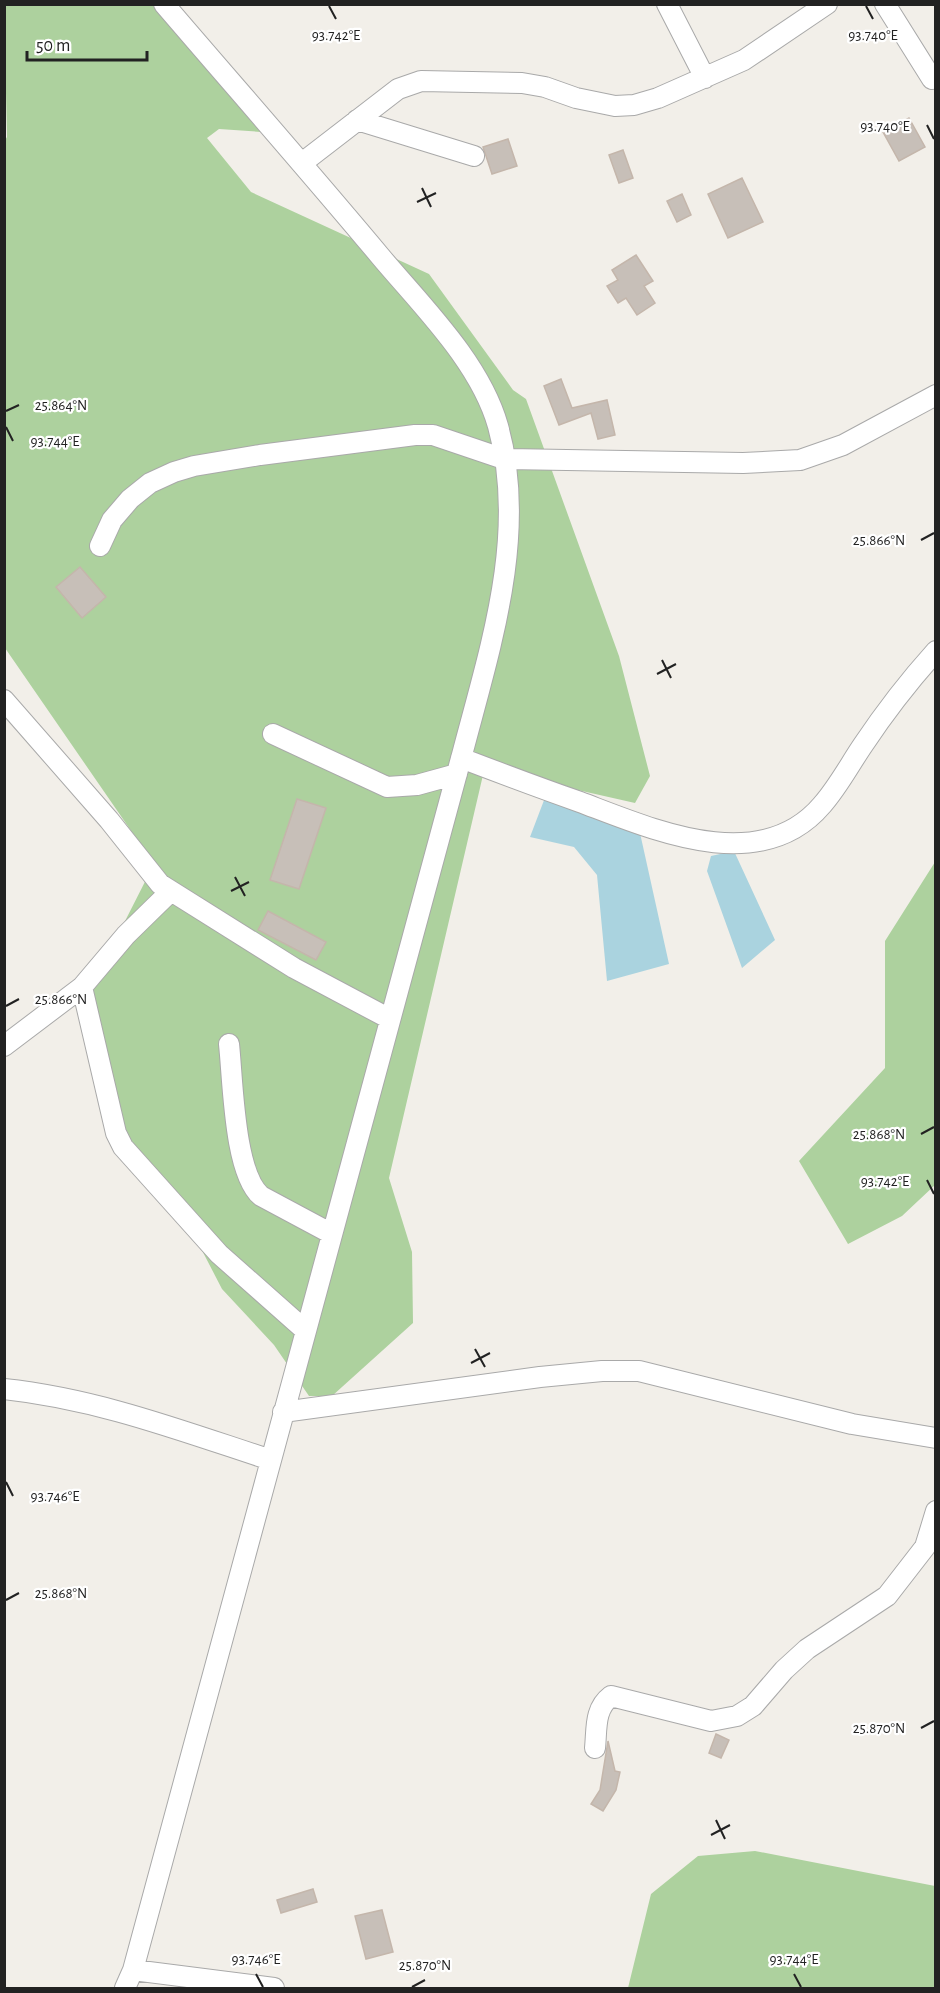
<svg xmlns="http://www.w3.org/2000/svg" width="940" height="1993" font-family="'Alegreya Sans',sans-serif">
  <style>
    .forest { fill: #add19e }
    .water { fill: #aad3df }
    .building { fill: #c7bfb8; stroke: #c4b6ab; stroke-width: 1.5 }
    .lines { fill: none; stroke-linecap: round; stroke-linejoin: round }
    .minor-casing { stroke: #a9a9a9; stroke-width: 22 }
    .minor { stroke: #fff; stroke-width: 20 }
    .ticks { fill: none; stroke: #222; stroke-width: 2 }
    .ticks-label { font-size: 15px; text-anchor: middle; fill: #222; stroke: #fff; stroke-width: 4.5; stroke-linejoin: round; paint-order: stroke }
  </style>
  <rect width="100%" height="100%" fill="#f2efe9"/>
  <!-- forest -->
  <path class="forest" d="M 4,5 L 162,5 L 276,133 L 219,129 L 207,138 L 251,192 L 429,274 L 513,390 L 526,399 L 619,656 L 650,776 L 635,803 L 529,779 L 483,775 L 389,1178 L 412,1252 L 413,1323 L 332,1396 L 309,1396 L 274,1345 L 222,1289 L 193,1233 L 133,1161 L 90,990 L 154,864 L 5,648 L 4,142 L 7,137 Z
    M 935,862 L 935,1185 L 902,1216 L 848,1244 L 799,1161 L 885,1068 L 885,941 Z
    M 755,1851 L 935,1886 L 935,1988 L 628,1988 L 651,1894 L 698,1856 Z"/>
  <!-- water -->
  <path class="water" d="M 546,795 L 640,833 L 669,964 L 607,981 L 597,875 L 574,847 L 530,837 Z
    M 734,851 L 775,940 L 742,968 L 707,871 L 711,856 Z"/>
  <!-- building -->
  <path class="building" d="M 909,118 L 925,147 L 899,161 L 883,132 Z
    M 508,139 L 517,166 L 492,174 L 483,147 Z
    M 623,150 L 633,178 L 619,183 L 609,155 Z
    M 742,178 L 763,222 L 728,238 L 708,194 Z
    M 682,194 L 691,215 L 677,222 L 667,201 Z
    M 636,255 L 653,281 L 644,286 L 655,303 L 637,315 L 626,298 L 618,303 L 607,286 L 618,280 L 612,270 Z
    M 561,379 L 572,408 L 607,400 L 615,435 L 598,439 L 591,413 L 559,425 L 544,386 Z
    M 80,567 L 106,597 L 82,618 L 56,587 Z
    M 297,799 L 326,808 L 299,889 L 270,880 Z
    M 268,911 L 326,942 L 316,960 L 258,930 Z
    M 716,1734 L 729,1740 L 721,1758 L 709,1753 Z
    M 608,1741 L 615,1771 L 620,1772 L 616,1790 L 603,1811 L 591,1804 L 600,1790 Z
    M 313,1889 L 317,1902 L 281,1913 L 277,1900 Z
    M 382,1910 L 393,1952 L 366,1959 L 355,1916 Z"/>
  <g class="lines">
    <!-- minor casing -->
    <g class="minor-casing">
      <path id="minor" d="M 667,4 L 705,78
        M 885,4 L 932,79
        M 357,120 L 474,156
        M 302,163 L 398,89 L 421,81 L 522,83 L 545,87 L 576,98 L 615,106 L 634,105 L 658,98 L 744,60 L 827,4
        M 100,546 L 112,520 L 130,499 L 150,483 L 174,472 L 194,466 L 260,455 L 415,435 L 433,435 L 504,459 L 743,463 L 800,460 L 843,445 L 936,395
        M 4,700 L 109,820 L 160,884 L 294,968 L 390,1019
        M 273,734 L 387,787 L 417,785 L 457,774
        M 461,758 C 500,773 540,788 580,802 C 652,829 760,878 822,805 C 838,787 850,764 863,745 C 885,712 909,681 936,651
        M 82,987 L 116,1133 L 123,1147 L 219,1254 L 306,1331
        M 229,1044 C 233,1081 234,1173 261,1196 L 332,1234
        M 4,1046 L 82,987 L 126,935 L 170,892
        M 4,1389 C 98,1399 182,1431 271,1460
        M 283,1412 L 540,1377 L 602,1371 L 639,1371 L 852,1424 L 936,1438
        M 595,1748 C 597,1729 594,1709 611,1696 L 711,1721 L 737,1716 L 753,1706 L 784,1670 L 807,1649 L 887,1596 L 925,1547 L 936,1511
        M 133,1970 L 274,1988
        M 125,1988 L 133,1970 L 463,751 C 490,648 528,534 498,426 C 480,362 421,305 380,256 C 309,171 236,88 164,4"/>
    </g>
    <!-- minor -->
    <use href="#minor" class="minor"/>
  </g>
  <!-- ticks -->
  <path class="ticks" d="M 329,6 L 336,19M 866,6 L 873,19M 927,125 L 934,139M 422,188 L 431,207M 417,202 L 436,193M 6,411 L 19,405M 6,427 L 13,441M 921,540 L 934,533M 662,660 L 671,678M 657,674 L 676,664M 235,877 L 245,896M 231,891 L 249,882M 6,1006 L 19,999M 921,1134 L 934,1127M 927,1180 L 934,1194M 475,1349 L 485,1367M 471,1363 L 490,1353M 6,1482 L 13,1496M 6,1600 L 19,1593M 921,1728 L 934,1721M 716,1820 L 725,1839M 711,1835 L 730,1825M 256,1974 L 263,1987M 794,1974 L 801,1987M 412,1987 L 425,1980"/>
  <g class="ticks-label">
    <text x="336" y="40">93.742°E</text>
    <text x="873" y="40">93.740°E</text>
    <text x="885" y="131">93.740°E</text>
    <text x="61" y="410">25.864°N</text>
    <text x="55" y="446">93.744°E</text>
    <text x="879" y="545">25.866°N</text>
    <text x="61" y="1004">25.866°N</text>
    <text x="879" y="1139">25.868°N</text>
    <text x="885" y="1186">93.742°E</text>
    <text x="55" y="1501">93.746°E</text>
    <text x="61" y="1598">25.868°N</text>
    <text x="879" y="1733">25.870°N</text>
    <text x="256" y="1964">93.746°E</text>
    <text x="794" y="1964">93.744°E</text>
    <text x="425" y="1970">25.870°N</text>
  </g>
  <!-- border -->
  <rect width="940" height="1993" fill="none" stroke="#222222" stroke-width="12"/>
  <!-- scale -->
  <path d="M27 51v9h120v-9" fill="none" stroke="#222222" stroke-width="3"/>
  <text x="36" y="51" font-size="18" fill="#222222" stroke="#ffffff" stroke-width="4.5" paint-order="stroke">50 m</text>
</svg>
